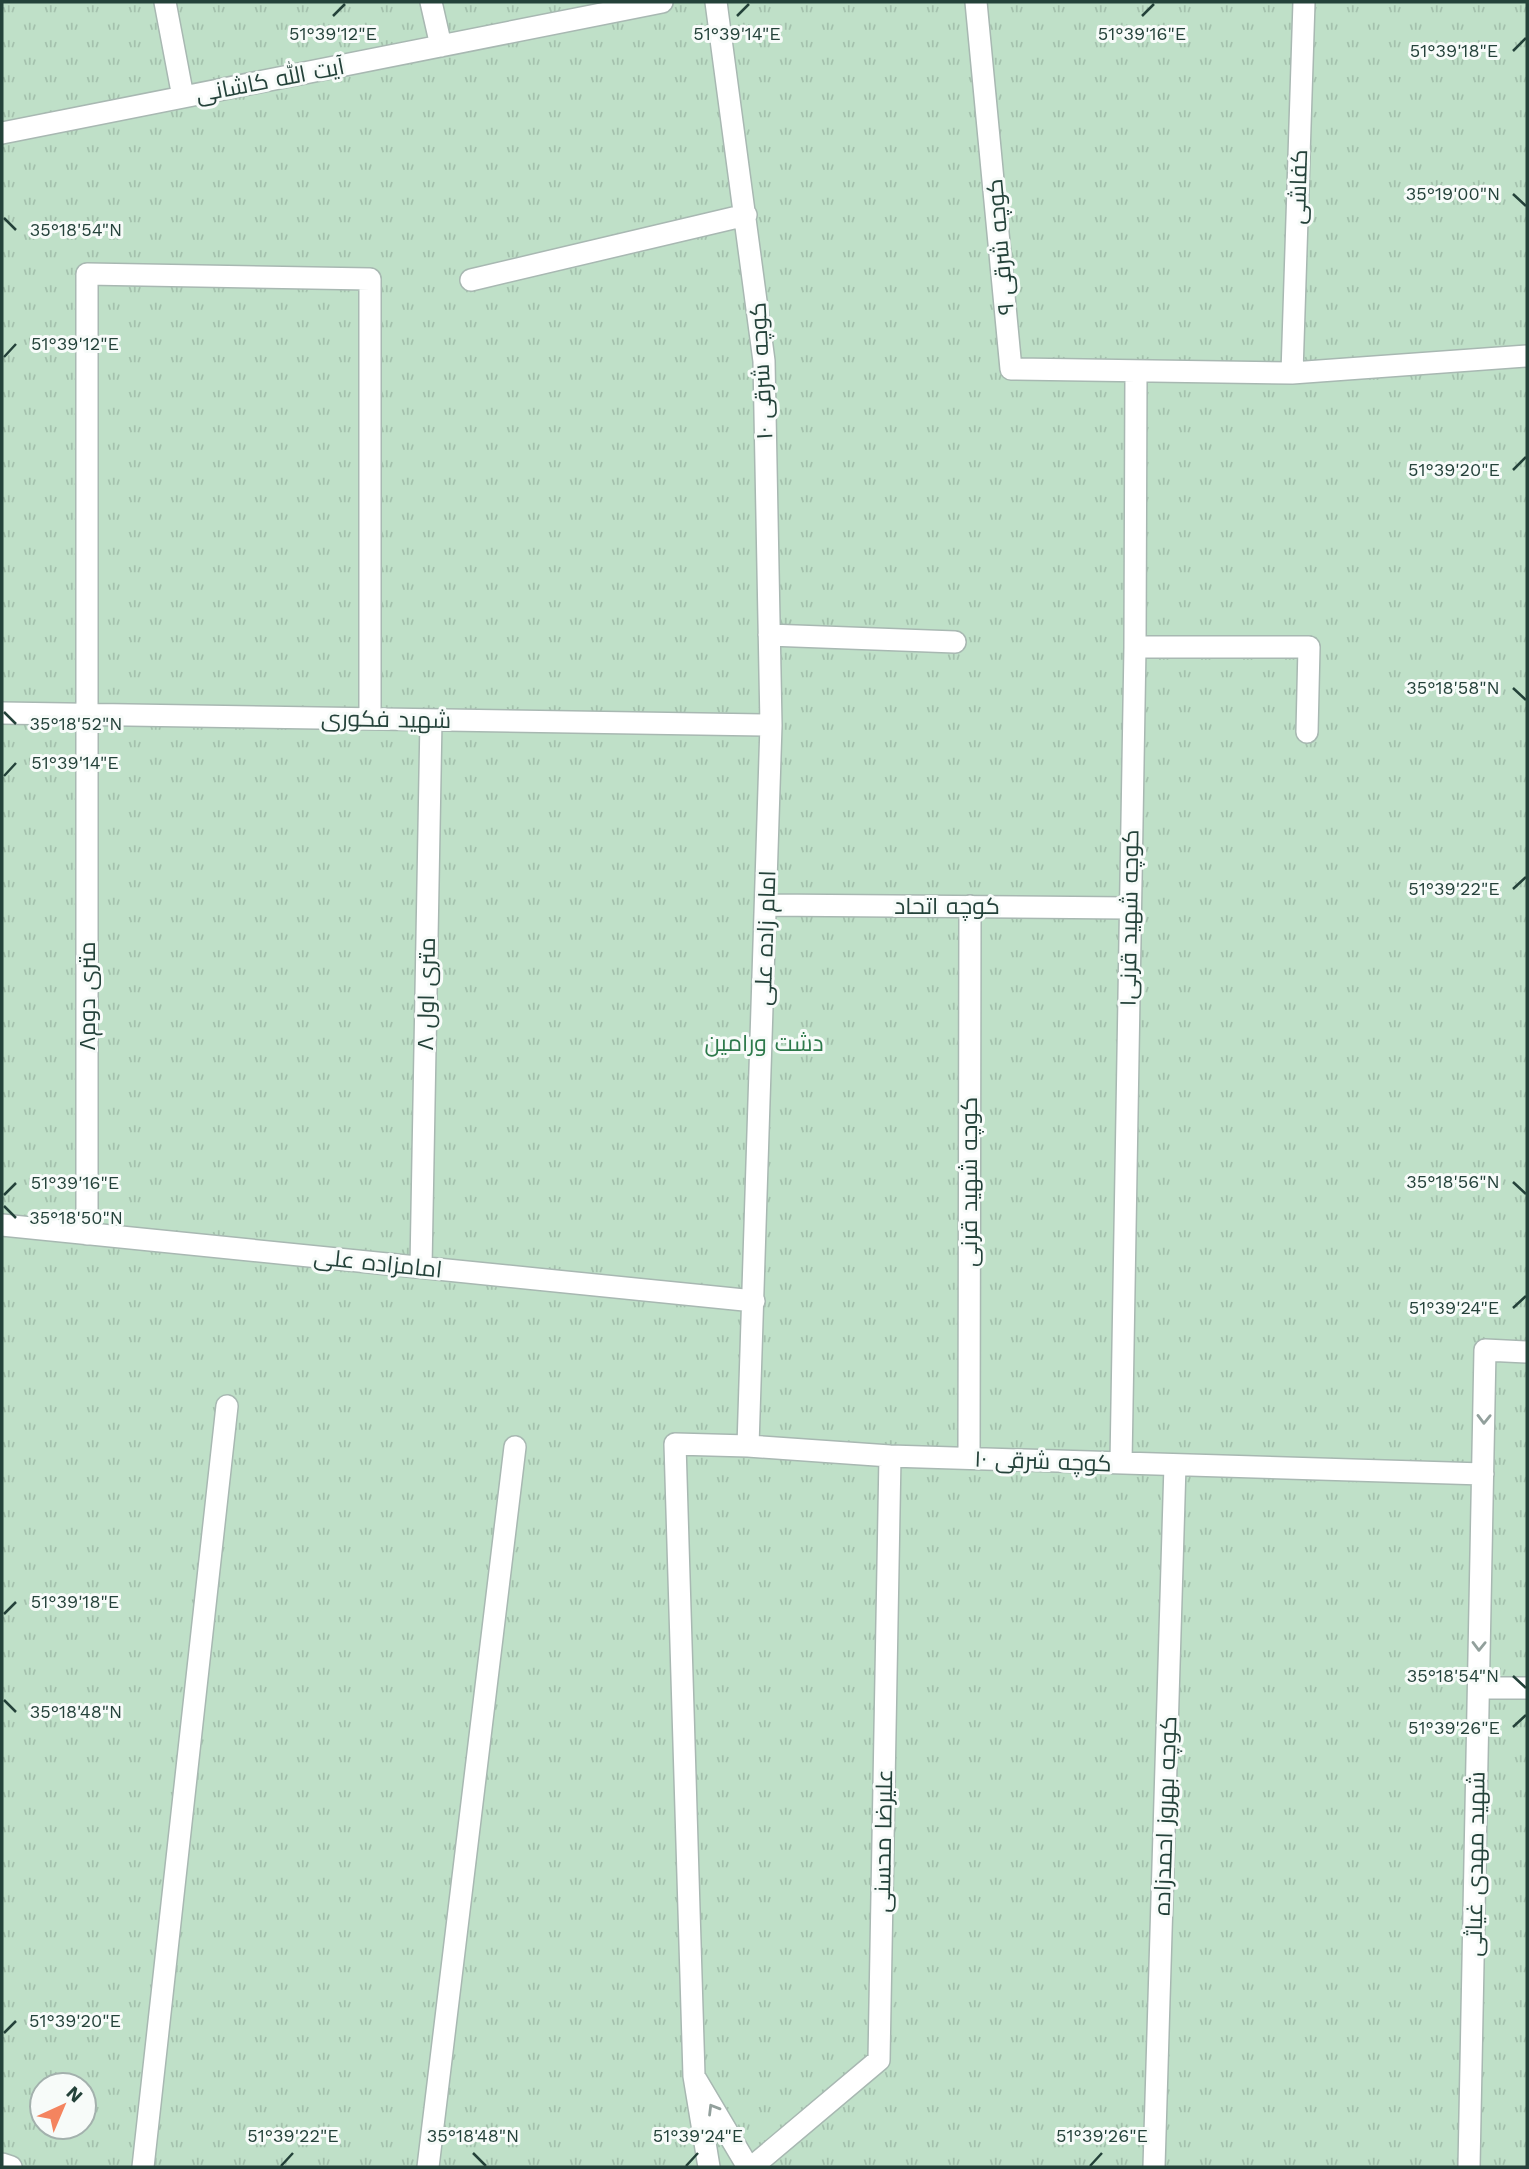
<svg xmlns="http://www.w3.org/2000/svg" width="1529" height="2169" font-family="'Work Sans',Cairo,sans-serif">
  <style>
    .grass { fill: url(#grass-tufts); fill-rule: evenodd }
    .lines { fill: none; stroke-linecap: round; stroke-linejoin: round }
    .minor-casing { stroke: #a8b8b2; stroke-width: 24 }
    .minor { stroke: #fff; stroke-width: 21 }
    .oneway { stroke: #92a09c }
    .ticks { fill: none; stroke: #24423a; stroke-width: 2.5 }
    .labels { text-anchor: middle; stroke-width: 6; stroke-linejoin: round; paint-order: stroke }
    .street-label { font-size: 23px; fill: #24423a; stroke: #f7fbf9 }
    .park-label { font-size: 23px; fill: #2d7a4b; stroke: #f7fbf9 }
    .ticks-label { font-size: 18px; text-anchor: middle; fill: #24423a; stroke: #f7fbf9; stroke-width: 6; stroke-linejoin: round; paint-order: stroke }
  </style>
  <defs>
    <pattern id="grass-tufts" width="24" height="20" patternUnits="userSpaceOnUse" patternTransform="scale(1.75)"><rect width="24" height="20" fill="#bfe0c8"/><path d="M3 7l-1-3M5 7V3M7 7l1-3M15 17l-1-3M17 17v-4M19 17l1-3" fill="none" stroke="#a4c1ad"/></pattern>
  </defs>
  <rect width="100%" height="100%" fill="#e6efeb"/>
  <!-- grass -->
  <path class="grass" d="M 2,2 L 1527,2 L 1527,2167 L 2,2167 ZM 42,2085 L 84,2085 L 84,2127 L 42,2127 Z"/>
  <g class="lines">
    <!-- minor casing -->
    <g class="minor-casing">
      <path id="minor" d="M 165,2 L 183,97
        M 431,2 L 441,46
        M 716,2 L 764,361 L 771,725 L 748,1446 L 890,1456 L 1483,1474
        M 976,2 L 1011,369 L 1292,373 L 1527,356
        M 2,133 L 662,2
        M 471,280 L 746,215
        M 1292,373 L 1304,2
        M 769,635 L 955,642
        M 1135,647 L 1309,647 L 1307,732
        M 2,713 L 771,725
        M 766,905 L 1128,908
        M 2,1225 L 754,1301
        M 87,1234 L 87,274 L 370,279 L 370,719
        M 421,1267 L 431,720
        M 969,1458 L 970,906
        M 1121,1463 L 1135,647 L 1136,373
        M 1479,1688 L 1527,1688
        M 694,2076 L 675,1444 L 748,1446
        M 2,2164 L 11,2167
        M 143,2167 L 227,1406
        M 428,2167 L 515,1447
        M 709,2167 L 694,2076 L 748,2167
        M 752,2167 L 879,2060 L 890,1456
        M 1154,2167 L 1175,1465
        M 1469,2167 L 1485,1350 L 1527,1352"/>
    </g>
    <!-- minor -->
    <use href="#minor" class="minor"/>
  </g>
  <!-- one-way arrows -->
  <defs><path id="oneway-chevron" d="M-2-3.5L2.5 0L-2 3.5" fill="none" stroke-width="1.6" stroke-linecap="round" stroke-linejoin="round" transform="scale(1.75)"/></defs>
  <g class="oneway">
    <use href="#oneway-chevron" transform="translate(1484 1419) rotate(91)"/>
    <use href="#oneway-chevron" transform="translate(1479 1646) rotate(91)"/>
    <use href="#oneway-chevron" transform="translate(713 2109) rotate(-121)"/>
  </g>
  <!-- ticks -->
  <path class="ticks" d="M 333,16 L 345,4M 737,16 L 749,4M 1142,16 L 1154,4M 1513,51 L 1526,38M 1513,194 L 1526,206M 4,218 L 16,230M 4,357 L 16,344M 1513,470 L 1526,457M 1513,688 L 1526,700M 4,712 L 16,724M 4,776 L 16,763M 1513,889 L 1526,877M 1513,1182 L 1526,1194M 4,1195 L 16,1183M 4,1206 L 16,1218M 1513,1308 L 1526,1296M 4,1614 L 16,1602M 1513,1676 L 1526,1688M 4,1700 L 16,1712M 1513,1727 L 1526,1715M 4,2033 L 16,2021M 473,2153 L 486,2166M 281,2166 L 293,2153M 686,2166 L 698,2153M 1090,2166 L 1102,2153"/>
  <g class="labels">
    <!-- street labels -->
    <g class="street-label">
      <text transform="translate(270 80) rotate(-11)" y="8">آیت الله کاشانی</text>
      <text transform="translate(1298 187) rotate(-88)" y="8">کفاشی</text>
      <text transform="translate(1000 247) rotate(-95)" y="8">کوچه شرقی ۹</text>
      <text transform="translate(761 371) rotate(-93)" y="8">کوچه شرقی ۱۰</text>
      <text transform="translate(386 719) rotate(1)" y="8">شهید فکوری</text>
      <text x="947" y="914">کوچه اتحاد</text>
      <text transform="translate(1129 918) rotate(-89)" y="8">کوچه شهید قرنی۱</text>
      <text transform="translate(765 938) rotate(-88)" y="8">امام زاده علی</text>
      <text transform="translate(426 994) rotate(-89)" y="8">۸ متری اول</text>
      <text transform="translate(87 996) rotate(-90)" y="8">متری دوم۸</text>
      <text transform="translate(969 1182) rotate(-90)" y="8">کوچه شهید قرنی</text>
      <text transform="translate(378 1263) rotate(6)" y="8">امامزاده علی</text>
      <text transform="translate(1043 1461) rotate(2)" y="8">کوچه شرقی ۱۰</text>
      <text transform="translate(1165 1816) rotate(-88)" y="8">کوچه بهروز احمدزاده</text>
      <text transform="translate(883 1841) rotate(-89)" y="8">علیرضا محسنی</text>
      <text transform="translate(1475 1864) rotate(-89)" y="8">شهید مهدی غیاثی</text>
    </g>
    <!-- park labels -->
    <g class="park-label">
      <text x="764" y="1051">دشت ورامین</text>
    </g>
  </g>
  <g class="ticks-label">
    <text x="333" y="40">51°39'12"E</text>
    <text x="737" y="40">51°39'14"E</text>
    <text x="1142" y="40">51°39'16"E</text>
    <text x="1454" y="57">51°39'18"E</text>
    <text x="1453" y="200">35°19'00"N</text>
    <text x="76" y="236">35°18'54"N</text>
    <text x="75" y="350">51°39'12"E</text>
    <text x="1454" y="476">51°39'20"E</text>
    <text x="1453" y="694">35°18'58"N</text>
    <text x="76" y="730">35°18'52"N</text>
    <text x="75" y="769">51°39'14"E</text>
    <text x="1454" y="895">51°39'22"E</text>
    <text x="1453" y="1188">35°18'56"N</text>
    <text x="75" y="1189">51°39'16"E</text>
    <text x="76" y="1224">35°18'50"N</text>
    <text x="1454" y="1314">51°39'24"E</text>
    <text x="75" y="1608">51°39'18"E</text>
    <text x="1453" y="1682">35°18'54"N</text>
    <text x="76" y="1718">35°18'48"N</text>
    <text x="1454" y="1734">51°39'26"E</text>
    <text x="75" y="2027">51°39'20"E</text>
    <text x="293" y="2142">51°39'22"E</text>
    <text x="698" y="2142">51°39'24"E</text>
    <text x="1102" y="2142">51°39'26"E</text>
    <text x="473" y="2142">35°18'48"N</text>
  </g>
  <!-- border -->
  <rect width="1529" height="2169" fill="none" stroke="#24423a" stroke-width="7"/>
  <!-- north arrow -->
  <g transform="translate(63 2106) rotate(44)"><circle r="33" fill="#f7fbf9" stroke="#a3b1ad" stroke-width="2"/>
  <path d="M0-5L12 26L0 18L-12 26Z" fill="#f4845f"/>
  <text y="-10" font-size="19" font-weight="bold" text-anchor="middle" fill="#24423a">N</text>
  </g>
</svg>
